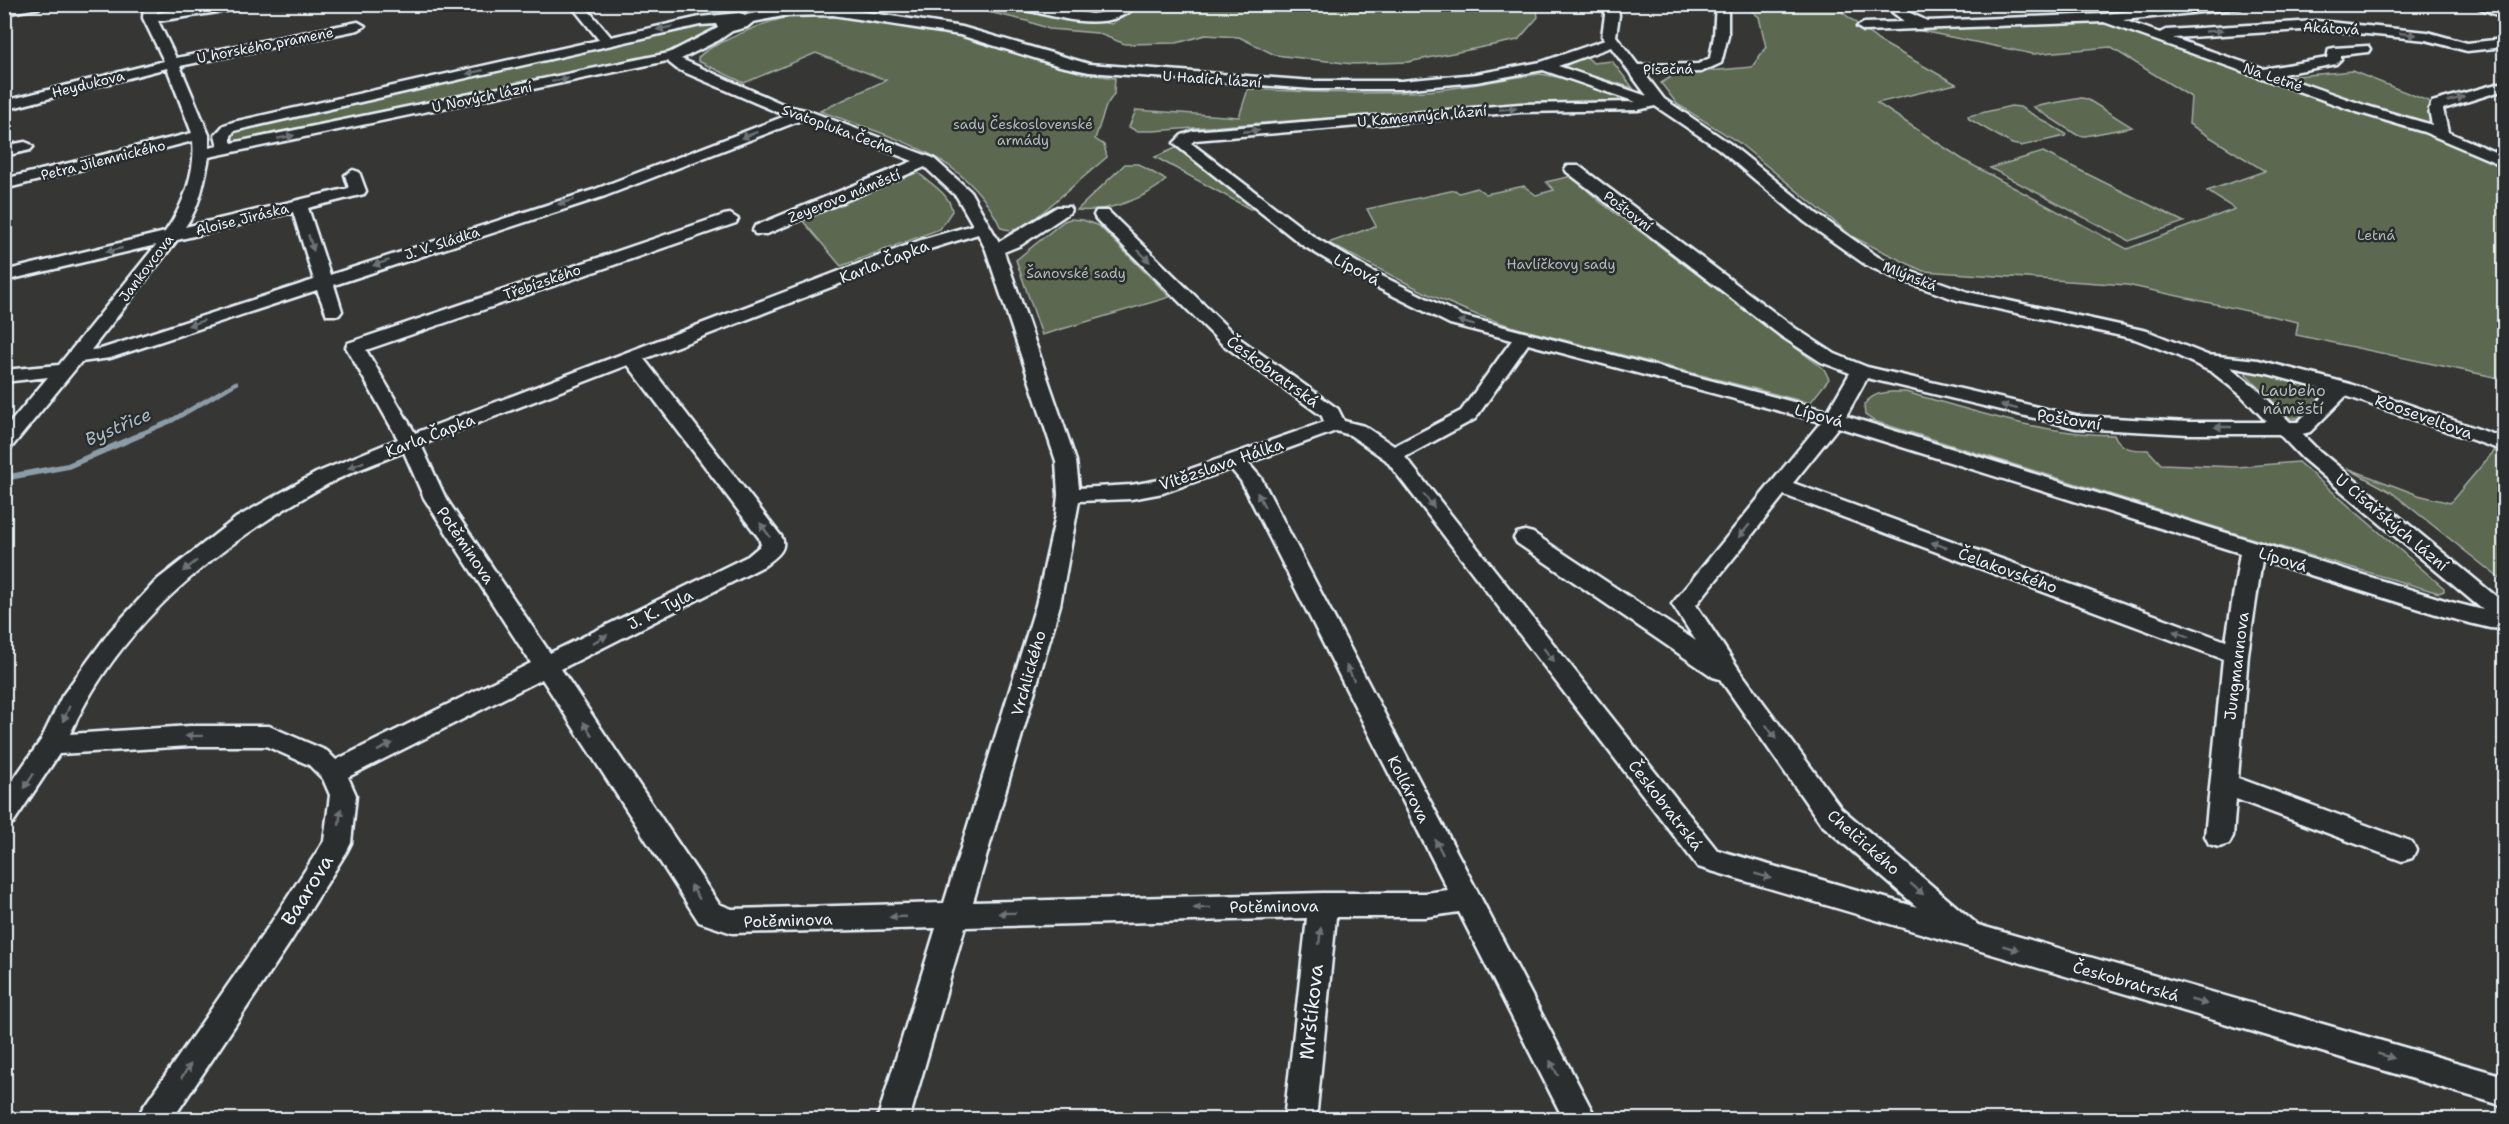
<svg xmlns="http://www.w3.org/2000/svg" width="2509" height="1124" font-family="'Shantell Sans',sans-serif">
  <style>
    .green { fill: #5c6850; stroke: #a2aca4; stroke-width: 1.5 }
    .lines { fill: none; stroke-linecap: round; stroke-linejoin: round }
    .stream-far1 { stroke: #8c9da8; stroke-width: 4.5 }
    .stream { stroke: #8c9da8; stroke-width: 6 }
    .minor-casing { stroke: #e8f1f8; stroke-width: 5 }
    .minor { fill: #2a2d2e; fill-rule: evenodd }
    .oneway { fill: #6c7275 }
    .labels { text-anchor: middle; stroke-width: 5; stroke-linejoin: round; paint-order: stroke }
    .far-street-label { font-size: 14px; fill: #e8f1f8; stroke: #2a2d2e }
    .far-park-label { font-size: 14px; fill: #b0bab5; stroke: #2a2d2e }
    .street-label { font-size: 16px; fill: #e8f1f8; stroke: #2a2d2e }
    .park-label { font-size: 16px; fill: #b0bab5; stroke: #2a2d2e }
    .water-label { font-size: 18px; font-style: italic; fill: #aab9c2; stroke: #2a2d2e }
    .near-street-label { font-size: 20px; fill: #e8f1f8; stroke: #2a2d2e }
  </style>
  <rect width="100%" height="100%" fill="#363735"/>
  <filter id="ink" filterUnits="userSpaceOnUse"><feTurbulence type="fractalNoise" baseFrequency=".0167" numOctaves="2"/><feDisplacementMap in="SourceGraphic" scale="12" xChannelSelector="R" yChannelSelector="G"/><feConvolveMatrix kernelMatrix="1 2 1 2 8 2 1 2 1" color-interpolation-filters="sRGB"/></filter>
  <g filter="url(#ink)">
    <!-- green -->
    <path class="green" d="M 1136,4 L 1536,4 L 1538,17 L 1518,40 L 1408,62 L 1353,64 L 1275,55 L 1239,37 L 1205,35 L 1177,43 L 1125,44 L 1097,33 L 1049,29 L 1027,21 L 958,5 L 1010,5 L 1010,7 L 1112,24 Z
      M 1744,5 L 1833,5 L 1879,41 L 1956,84 L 1877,103 L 1965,161 L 2127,249 L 2235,209 L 2207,191 L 2265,171 L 2189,124 L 2191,97 L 2110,47 L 2033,54 L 1907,28 L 2089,21 L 2110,25 L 2252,75 L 2285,77 L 2352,71 L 2428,101 L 2438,138 L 2504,166 L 2504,379 L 2296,335 L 2298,322 L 2127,285 L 1923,271 L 1853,237 L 1738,142 L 1677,104 L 1661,83 L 1676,74 L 1752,67 L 1766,47 L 1759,17 Z
      M 804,15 L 831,16 L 969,36 L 1081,73 L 1115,78 L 1114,94 L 1106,106 L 1095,139 L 1104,145 L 1107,157 L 1024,228 C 1016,230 1009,231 1001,228 C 966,152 891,138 820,111 L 886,80 L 816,53 L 744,83 L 698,61 L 698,58 C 704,50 713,47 722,42 C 750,29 773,18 804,15 Z
      M 701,24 L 715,25 L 713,32 L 684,48 L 661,55 L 237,143 L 230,142 L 229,136 L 238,130 Z
      M 1586,56 L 1593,63 L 1612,61 L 1633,88 L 1563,67 Z
      M 1541,74 L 1562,78 L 1616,95 L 1619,98 L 1618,102 L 1608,104 L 1453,109 L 1153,131 L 1136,131 L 1129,127 L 1136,110 L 1239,117 L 1248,89 C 1308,92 1368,95 1427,91 C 1466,88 1503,78 1541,74 Z
      M 2081,98 L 2087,99 L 2132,127 L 2085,136 L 2077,135 L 2033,107 Z
      M 2011,106 L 2020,107 L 2066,134 L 2065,136 L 2021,146 L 2012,144 L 1969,119 L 1968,116 Z
      M 1178,147 L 1186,151 L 1256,208 L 1250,209 L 1155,157 Z
      M 2043,152 L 2184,222 L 2129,241 L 1990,168 Z
      M 1125,164 L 1138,164 L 1166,180 C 1146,199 1104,213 1077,210 Z
      M 917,172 C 930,183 950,194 952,211 L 940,229 L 841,266 L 802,220 Z
      M 1572,176 L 1599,201 L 1824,369 L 1829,379 L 1810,403 L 1517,328 L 1477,315 L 1428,294 L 1328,243 L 1376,226 L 1367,209 L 1455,190 L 1459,193 L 1477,188 L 1486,194 L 1524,186 L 1536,195 L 1554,190 L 1546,182 Z
      M 1070,219 L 1083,220 L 1099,226 L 1170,297 L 1042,335 L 1016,260 L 1064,221 Z
      M 2247,370 L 2255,370 L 2316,387 L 2323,391 L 2324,394 L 2299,418 L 2289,418 L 2246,374 Z
      M 1891,392 L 1905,392 C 1977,411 2038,434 2114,435 C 2122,450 2132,450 2148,450 L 2161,464 L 2237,467 L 2298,462 L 2444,588 L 2444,591 L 2439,593 L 2254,539 L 1874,421 L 1865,415 L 1864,405 C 1871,395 1879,393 1891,392 Z
      M 2494,451 L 2504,455 L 2504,582 L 2391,492 L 2347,468 L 2418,495 L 2450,503 Z"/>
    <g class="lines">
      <!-- stream-far1 -->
      <path class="stream-far1" d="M 138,435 L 171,421 L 236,383"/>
      <!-- stream -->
      <path class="stream" d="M 4,478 L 68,466 L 142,434"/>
      <!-- minor casing -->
      <g class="minor-casing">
        <path id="minor" d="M 13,4 L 45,4 L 39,8 L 4,14 L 4,6 Z
          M 144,4 L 156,4 L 157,13 L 215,4 L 251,4 L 245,8 L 158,21 L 176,58 L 358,22 L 365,26 L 358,30 L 180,66 L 209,135 L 209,148 L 218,146 L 215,135 L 224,125 L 233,122 L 599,40 L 570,4 L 583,4 L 611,37 L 700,17 L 739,13 L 746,15 L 783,8 L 833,7 L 962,27 L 1089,64 L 1313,81 L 1401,81 L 1476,74 L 1541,62 L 1605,40 L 1602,36 L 1605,15 L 1604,4 L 1617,4 L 1619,15 L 1616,36 L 1638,65 L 1698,64 L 1710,58 L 1714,36 L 1716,4 L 1728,4 L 1728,36 L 1721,63 L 1701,72 L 1644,73 L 1664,99 L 1729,143 L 1817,214 L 1878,257 L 1909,271 L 1968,292 L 2147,331 L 2207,355 L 2258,360 L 2350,384 L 2504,438 L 2504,451 L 2346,396 L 2310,432 L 2302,434 L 2316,448 L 2504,603 L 2504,629 L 2490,628 L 2449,618 L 2262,560 L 2248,654 L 2238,778 L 2412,842 L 2416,850 L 2412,858 L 2402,861 L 2236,799 L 2233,836 L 2229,844 L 2219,847 L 2209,844 L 2205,836 L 2223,659 L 1784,495 L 1696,605 L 1740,671 L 1841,808 L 1978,925 L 2504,1076 L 2504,1106 L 1698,867 L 1386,460 L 1350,435 L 1336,431 L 1248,463 L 1261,478 L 1597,1120 L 1564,1120 L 1459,912 L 1425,917 L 1336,917 L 1316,1120 L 1284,1120 L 1307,918 L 965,927 L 909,1120 L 877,1120 L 936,928 L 732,933 L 699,922 L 542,679 L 348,777 L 356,795 L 351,843 L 347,851 L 291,941 L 172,1120 L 137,1120 L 142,1109 L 271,923 L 324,841 L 330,795 L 323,779 L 309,765 L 266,746 L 190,746 L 59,754 L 13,823 L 4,826 L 4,793 L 41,740 L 62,696 L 110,631 L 157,580 L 236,518 L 316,473 L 398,439 L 346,347 L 348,343 L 724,215 L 730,214 L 738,219 L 736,223 L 366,350 L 415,433 L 921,240 L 973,225 L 957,197 L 925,167 L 767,234 L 755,234 L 753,230 L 755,226 L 913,161 L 804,119 L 605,196 L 334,285 L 342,311 L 339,315 L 327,315 L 317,290 L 110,358 L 81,362 L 11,448 L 4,450 L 4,430 L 48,377 L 4,382 L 4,370 L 59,365 L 156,245 L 4,281 L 4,271 L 165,232 C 183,207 196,172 193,141 L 4,189 L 4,179 L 192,133 L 167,68 L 4,110 L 4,101 L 164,61 L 143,18 ZM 833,15 L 960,35 L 1060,66 L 1089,72 L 1313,89 L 1401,89 L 1476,82 L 1543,70 L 1636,102 L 1520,104 L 1193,131 L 1182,135 L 1174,143 L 1177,146 L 1302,245 L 1358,278 L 1450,324 L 1512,340 L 1461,411 L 1394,446 L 1364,426 L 1344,421 L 1338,409 L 1236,336 L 1108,211 L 1096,211 L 1094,215 L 1096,219 L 1222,344 L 1322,416 L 1324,422 L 1159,480 L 1131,485 L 1079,488 L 1076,461 L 1004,252 L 1021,245 L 1069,213 L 1071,210 L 1069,207 L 1057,207 L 999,242 L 970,191 L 933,158 L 809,111 L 787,106 L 681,59 L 719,40 L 732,31 L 747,27 L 753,22 L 783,16 ZM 716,24 L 718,28 L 669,53 L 232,143 L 231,141 L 231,136 L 234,131 L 242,129 L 700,25 ZM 1611,47 L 1647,96 L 1558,66 ZM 667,61 L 677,69 L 777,112 L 788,115 L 593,190 L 330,275 L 308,208 L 364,194 L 366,191 L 359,172 L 353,170 L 345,175 L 349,188 L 185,227 C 200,207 204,182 209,157 ZM 1655,106 L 1719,149 L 1805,222 L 1866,265 L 1897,279 L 1957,300 L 2135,339 L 2176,355 L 2212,372 L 2241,395 L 2267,422 L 2188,422 L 2076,416 L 1867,367 L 1835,354 L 1795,328 L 1579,166 L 1567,166 L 1565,169 L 1567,172 L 1781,336 L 1821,362 L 1850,373 L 1828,411 L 1462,316 L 1370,270 L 1314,237 L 1191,143 L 1195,140 L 1520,112 L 1638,110 ZM 293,212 L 314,280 L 101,349 L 91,350 L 177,240 ZM 978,234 L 986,250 L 1056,461 L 1058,495 L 1056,515 L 1036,605 L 944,903 L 732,909 L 719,904 L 561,669 L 764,566 C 774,558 789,550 781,536 L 644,359 L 933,248 ZM 1528,344 L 1821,422 L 1672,604 L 1696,641 L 1533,533 L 1525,531 L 1517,533 L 1514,538 L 1517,543 L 1713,677 L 1720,679 L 1821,824 L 1917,907 L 1717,850 L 1405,457 L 1475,419 ZM 628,365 L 759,538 L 761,545 L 748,556 L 550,653 L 445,497 L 421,445 ZM 2230,367 L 2268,374 L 2329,391 L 2298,422 L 2290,422 L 2255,387 ZM 1867,378 L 2076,428 L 2188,434 L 2279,434 L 2302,458 L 2483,610 L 2451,602 L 1846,416 ZM 1838,427 L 2240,553 L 2226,641 L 1793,483 ZM 404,452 L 424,498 L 531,663 L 336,760 L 327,751 L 269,726 L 190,726 L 70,734 C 120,622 223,541 328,484 C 352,471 379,462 404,452 ZM 1231,469 L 1241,481 L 1448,890 L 1425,893 L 1323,893 L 973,902 L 1060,605 L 1079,501 L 1131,499 L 1163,493 Z
          M 1008,4 L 1034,4 L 1092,14 L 1106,12 L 1123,4 L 1138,4 C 1113,32 1066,20 1035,12 C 1026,10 1015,10 1008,4 Z
          M 1893,4 L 1906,4 L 1904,10 L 1927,21 L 2105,14 L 2198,4 L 2247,4 L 2241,8 L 2123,20 L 2160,33 L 2166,30 L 2317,21 L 2427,32 L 2467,43 L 2504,39 L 2504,47 L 2467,51 L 2426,40 L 2317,29 L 2173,38 L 2263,69 L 2327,58 L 2329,49 L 2334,48 L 2368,46 L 2370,49 L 2368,52 L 2341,55 L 2341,59 L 2336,64 L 2278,75 L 2367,106 L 2432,125 L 2429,109 L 2432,102 L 2504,82 L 2504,90 L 2443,109 L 2448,132 L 2504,156 L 2504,166 L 2424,132 L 2357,112 L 2104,22 L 1864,31 L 1857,27 L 1864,23 L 1905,22 L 1891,11 Z
          M 2470,4 L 2490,4 L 2504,10 L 2504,18 Z
          M 25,142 L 30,144 L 33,147 L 30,150 L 4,156 L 4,146 Z"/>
      </g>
      <!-- minor -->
      <use href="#minor" class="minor"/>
    </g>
    <!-- one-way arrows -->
    <defs><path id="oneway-solid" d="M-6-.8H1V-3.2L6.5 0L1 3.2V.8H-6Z" transform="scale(1.5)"/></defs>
    <g class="oneway">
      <use href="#oneway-solid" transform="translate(665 28) rotate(168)"/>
      <use href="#oneway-solid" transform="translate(2214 31) rotate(-3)"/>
      <use href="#oneway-solid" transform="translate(2408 34) rotate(6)"/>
      <use href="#oneway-solid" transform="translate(475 72) rotate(167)"/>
      <use href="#oneway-solid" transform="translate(560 80) rotate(-12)"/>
      <use href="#oneway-solid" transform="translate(2456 99) rotate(-16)"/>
      <use href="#oneway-solid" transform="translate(1508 109) rotate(-5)"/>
      <use href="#oneway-solid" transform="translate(1251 131) rotate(-5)"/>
      <use href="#oneway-solid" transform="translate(749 135) rotate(159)"/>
      <use href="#oneway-solid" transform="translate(286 137) rotate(-11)"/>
      <use href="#oneway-solid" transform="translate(566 202) rotate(163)"/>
      <use href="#oneway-solid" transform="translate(311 243) rotate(72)"/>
      <use href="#oneway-solid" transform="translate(114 250) rotate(167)"/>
      <use href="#oneway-solid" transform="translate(1144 256) rotate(45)"/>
      <use href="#oneway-solid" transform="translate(381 263) rotate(162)"/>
      <use href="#oneway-solid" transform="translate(196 323) rotate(162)"/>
      <use href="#oneway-solid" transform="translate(1466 323) rotate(-163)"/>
      <use href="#oneway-solid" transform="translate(2009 407) rotate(-167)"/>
      <use href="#oneway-solid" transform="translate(2223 427) rotate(180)"/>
      <use href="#oneway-solid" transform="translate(356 465) rotate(157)"/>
      <use href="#oneway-solid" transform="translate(1261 500) rotate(-117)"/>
      <use href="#oneway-solid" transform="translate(1429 501) rotate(52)"/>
      <use href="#oneway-solid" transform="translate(765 530) rotate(-126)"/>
      <use href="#oneway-solid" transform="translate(1744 531) rotate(130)"/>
      <use href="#oneway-solid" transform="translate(1939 545) rotate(-160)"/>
      <use href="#oneway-solid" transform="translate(190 566) rotate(141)"/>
      <use href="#oneway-solid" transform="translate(2181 634) rotate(-160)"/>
      <use href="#oneway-solid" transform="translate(600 639) rotate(-27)"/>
      <use href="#oneway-solid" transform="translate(1549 655) rotate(52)"/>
      <use href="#oneway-solid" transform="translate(1350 673) rotate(-117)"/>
      <use href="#oneway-solid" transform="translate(66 714) rotate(114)"/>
      <use href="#oneway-solid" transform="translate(588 729) rotate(-123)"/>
      <use href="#oneway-solid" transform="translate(1771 732) rotate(55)"/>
      <use href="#oneway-solid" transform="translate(194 736) rotate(179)"/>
      <use href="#oneway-solid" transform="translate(385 747) rotate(-27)"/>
      <use href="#oneway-solid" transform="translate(29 781) rotate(123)"/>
      <use href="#oneway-solid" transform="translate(340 817) rotate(-83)"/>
      <use href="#oneway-solid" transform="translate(1439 847) rotate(-117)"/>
      <use href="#oneway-solid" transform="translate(1763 876) rotate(16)"/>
      <use href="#oneway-solid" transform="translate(1917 889) rotate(41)"/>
      <use href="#oneway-solid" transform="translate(695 892) rotate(-123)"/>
      <use href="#oneway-solid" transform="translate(1202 908) rotate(179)"/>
      <use href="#oneway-solid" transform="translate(1007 913) rotate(179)"/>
      <use href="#oneway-solid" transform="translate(898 917) rotate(178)"/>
      <use href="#oneway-solid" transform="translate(1320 936) rotate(-84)"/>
      <use href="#oneway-solid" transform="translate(2011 948) rotate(16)"/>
      <use href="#oneway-solid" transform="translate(2199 1002) rotate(16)"/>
      <use href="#oneway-solid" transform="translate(2386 1056) rotate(16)"/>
      <use href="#oneway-solid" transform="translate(1554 1068) rotate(-118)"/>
      <use href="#oneway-solid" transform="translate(186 1071) rotate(-56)"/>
    </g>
  </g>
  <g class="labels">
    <!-- far-street labels -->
    <g class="far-street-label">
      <text transform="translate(2331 28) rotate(3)" y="5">Akátová</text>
      <text transform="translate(265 45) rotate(-11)" y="5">U horského pramene</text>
      <text transform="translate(1668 69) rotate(-1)" y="5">Písečná</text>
      <text transform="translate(2273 77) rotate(19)" y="5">Na Letné</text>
      <text transform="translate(1212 79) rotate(4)" y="5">U Hadích lázní</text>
      <text transform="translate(88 84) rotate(-14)" y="5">Heydukova</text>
      <text transform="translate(482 97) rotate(-12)" y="5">U Nových lázní</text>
      <text transform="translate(1422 116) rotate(-5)" y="5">U Kamenných lázní</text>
      <text transform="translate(838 129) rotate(20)" y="5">Svatopluka Čecha</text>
      <text transform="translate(103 160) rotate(-14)" y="5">Petra Jilemnického</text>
      <text transform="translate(844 196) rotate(-22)" y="5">Zeyerovo náměstí</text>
      <text transform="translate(1628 211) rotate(37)" y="5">Poštovní</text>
      <text transform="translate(242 219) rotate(-14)" y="5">Aloise Jiráska</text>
      <text transform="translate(442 243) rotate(-18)" y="5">J. V. Sládka</text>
      <text transform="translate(146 268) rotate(-53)" y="5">Jankovcova</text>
      <text transform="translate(1910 276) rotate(22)" y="5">Mlýnská</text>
      <text transform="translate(542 282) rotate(-19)" y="5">Třebízského</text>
    </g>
    <!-- far-park labels -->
    <g class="far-park-label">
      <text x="1023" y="129">sady Československé<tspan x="1023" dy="16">armády</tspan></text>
      <text x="2376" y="240">Letná</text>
      <text x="1561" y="269">Havlíčkovy sady</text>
      <text x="1076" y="278">Šanovské sady</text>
    </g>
    <!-- street labels -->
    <g class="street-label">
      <text transform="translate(884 261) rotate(-21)" y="6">Karla Čapka</text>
      <text transform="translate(1357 269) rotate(28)" y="6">Lípová</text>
      <text transform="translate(1273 371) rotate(36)" y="6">Českobratrská</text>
      <text transform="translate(1819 415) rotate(15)" y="6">Lípová</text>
      <text transform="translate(2424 416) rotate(20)" y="6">Rooseveltova</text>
      <text transform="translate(2069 419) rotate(9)" y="6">Poštovní</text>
      <text transform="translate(430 435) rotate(-21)" y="6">Karla Čapka</text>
      <text transform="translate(1221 464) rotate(-19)" y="6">Vítězslava Hálka</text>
      <text transform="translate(2392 522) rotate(40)" y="6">U Císařských lázní</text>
      <text transform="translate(466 545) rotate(56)" y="6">Potěminova</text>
      <text transform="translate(2283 559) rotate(17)" y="6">Lípová</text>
      <text transform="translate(2008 570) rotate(20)" y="6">Čelakovského</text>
      <text transform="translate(660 609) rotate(-27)" y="6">J. K. Tyla</text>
      <text transform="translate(2236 666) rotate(-83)" y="6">Jungmannova</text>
      <text transform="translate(1028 673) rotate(-74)" y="6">Vrchlického</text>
      <text transform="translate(1409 789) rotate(63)" y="6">Kollárova</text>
      <text transform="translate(1666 805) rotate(52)" y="6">Českobratrská</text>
      <text transform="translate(1864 842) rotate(41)" y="6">Chelčického</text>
      <text transform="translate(1274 906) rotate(-1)" y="6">Potěminova</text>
      <text transform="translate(788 920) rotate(-2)" y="6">Potěminova</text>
      <text transform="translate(2126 981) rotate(16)" y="6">Českobratrská</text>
    </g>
    <!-- park labels -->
    <g class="park-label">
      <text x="2293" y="396">Laubeho<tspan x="2293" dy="18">náměstí</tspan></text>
    </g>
    <!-- water labels -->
    <g class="water-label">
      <text transform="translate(118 427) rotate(-23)" y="6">Bystřice</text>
    </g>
    <!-- near-street labels -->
    <g class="near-street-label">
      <text transform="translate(307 890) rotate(-58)" y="7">Baarova</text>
      <text transform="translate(1311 1012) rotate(-84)" y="7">Mrštíkova</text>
    </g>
  </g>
  <!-- margin -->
  <rect width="2509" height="1124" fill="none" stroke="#2a2d2e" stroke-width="24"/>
  <rect x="12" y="12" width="2485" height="1100" fill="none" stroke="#e8f1f8" stroke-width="2" filter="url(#ink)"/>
</svg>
